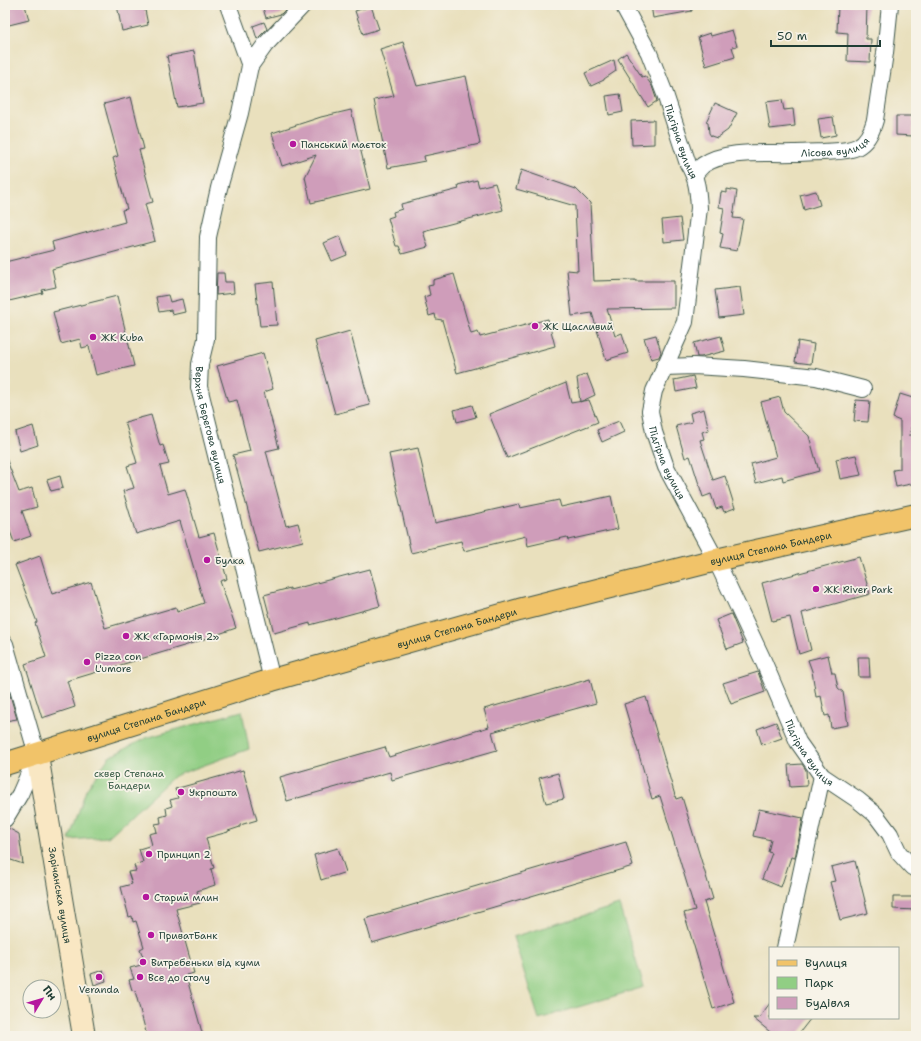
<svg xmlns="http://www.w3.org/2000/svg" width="921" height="1041" font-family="'Shantell Sans',sans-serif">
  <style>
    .green { fill: #91ce84; stroke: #58865c }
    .building { fill: #cf9dba }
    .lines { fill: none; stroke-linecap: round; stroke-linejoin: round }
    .street-casing { stroke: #3d5549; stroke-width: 18 }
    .secondary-casing { stroke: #3d5549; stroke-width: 24 }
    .primary-casing { stroke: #3d5549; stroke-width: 24 }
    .street { stroke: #fff; stroke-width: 16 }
    .secondary { stroke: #f9e7c3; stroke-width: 22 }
    .primary { stroke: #f1c369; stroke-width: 22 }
    .poi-dot { fill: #b5179e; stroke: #f7f3e8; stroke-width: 1.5 }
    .labels { text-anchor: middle; stroke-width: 3.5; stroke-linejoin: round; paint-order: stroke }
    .street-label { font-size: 10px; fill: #1f3d34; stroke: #f7f3e8 }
    .poi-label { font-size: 10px; fill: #1f3d34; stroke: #f7f3e8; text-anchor: start }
    .park-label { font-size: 10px; fill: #365a44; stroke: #f7f3e8 }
  </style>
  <rect width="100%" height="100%" fill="#f7f3e8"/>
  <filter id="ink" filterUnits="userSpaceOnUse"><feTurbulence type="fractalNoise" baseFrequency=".025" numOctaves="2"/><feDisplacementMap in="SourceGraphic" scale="8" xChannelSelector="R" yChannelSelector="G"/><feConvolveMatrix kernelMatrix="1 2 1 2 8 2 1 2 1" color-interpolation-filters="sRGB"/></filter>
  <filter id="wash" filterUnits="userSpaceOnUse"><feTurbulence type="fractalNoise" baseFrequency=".012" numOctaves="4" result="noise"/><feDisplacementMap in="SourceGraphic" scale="16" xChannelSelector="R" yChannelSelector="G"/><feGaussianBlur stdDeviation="0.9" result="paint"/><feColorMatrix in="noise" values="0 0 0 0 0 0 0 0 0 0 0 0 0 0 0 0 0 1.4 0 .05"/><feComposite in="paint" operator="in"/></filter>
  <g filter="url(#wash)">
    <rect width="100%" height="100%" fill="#e9e0bd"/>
    <!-- green -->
    <path class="green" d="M 242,711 L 249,749 L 174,776 L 108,837 L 69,840 L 86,790 L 109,757 L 146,738 Z
      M 619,905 L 644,987 L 539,1019 L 513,937 Z"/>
    <g id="blocks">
      <!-- building -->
      <path class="building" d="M 5,5 L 25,5 L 29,20 L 5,26 Z
        M 117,5 L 144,5 L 148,25 L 122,31 Z
        M 262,5 L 290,5 L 281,14 L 266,18 Z
        M 651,5 L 691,5 L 692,11 L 653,18 Z
        M 838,5 L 867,5 L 866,39 L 871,39 L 870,62 L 847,61 L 848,33 L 837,32 Z
        M 371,6 L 379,29 L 363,34 L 355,11 Z
        M 264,22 L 267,29 L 257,39 L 253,26 Z
        M 732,30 L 737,46 L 732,47 L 735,57 L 706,66 L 698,37 L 710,33 L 711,36 Z
        M 403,42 L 417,86 L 466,76 L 480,144 L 424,156 L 425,161 L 388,168 L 374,100 L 394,96 L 380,49 Z
        M 194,51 L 203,103 L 177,107 L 167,56 Z
        M 626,53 L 642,77 L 645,76 L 652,86 L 657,101 L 648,107 L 618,59 Z
        M 614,60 L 616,71 L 604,79 L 604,80 L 591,86 L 585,73 Z
        M 620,94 L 623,112 L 609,115 L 606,96 Z
        M 131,97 L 144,149 L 139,150 L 153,202 L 145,204 L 155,241 L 52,269 L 56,287 L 42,290 L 43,293 L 5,302 L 5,262 L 54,250 L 52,242 L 125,222 L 122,210 L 127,209 L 113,158 L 118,156 L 104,104 Z
        M 782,100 L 784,110 L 793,109 L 795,126 L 770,129 L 766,102 Z
        M 715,103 L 737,113 L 728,130 L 717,138 L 711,136 L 709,133 L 708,123 L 706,122 Z
        M 351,110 L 370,189 L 311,203 L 305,177 L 316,155 L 282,166 L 272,133 L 321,117 Z
        M 896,116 L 913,116 L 913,136 L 896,135 Z
        M 833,117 L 836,135 L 821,138 L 818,119 Z
        M 654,120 L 654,144 L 632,145 L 631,121 Z
        M 521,170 L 576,189 L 590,203 L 594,281 L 635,280 L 635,281 L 674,281 L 674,308 L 607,309 L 615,336 L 622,333 L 628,353 L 606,360 L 592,313 L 572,316 L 567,270 L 578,271 L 575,206 L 516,189 Z
        M 477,180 L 479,187 L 495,183 L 503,210 L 423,231 L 428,247 L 402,254 L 399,246 L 396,246 L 388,218 L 394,216 L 393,212 L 402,209 L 401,204 L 459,189 L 458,185 Z
        M 727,189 L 737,191 L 733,218 L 743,219 L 737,251 L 720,248 L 723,234 L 720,233 L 724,208 L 719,207 L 721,192 L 727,193 Z
        M 816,191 L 820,205 L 804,210 L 800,195 Z
        M 680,218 L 683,240 L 664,242 L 662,220 Z
        M 340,236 L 347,255 L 332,261 L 324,243 Z
        M 217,273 L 224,273 L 225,282 L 233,282 L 234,293 L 216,295 Z
        M 454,274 L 471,334 L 478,332 L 480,337 L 548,319 L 555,346 L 457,373 L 442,320 L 436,319 L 435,314 L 429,316 L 424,297 L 430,295 L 428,286 L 433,285 L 433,280 Z
        M 273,282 L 277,325 L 260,326 L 255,284 Z
        M 740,287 L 744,315 L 719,318 L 715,290 Z
        M 168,295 L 170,302 L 182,299 L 185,312 L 172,315 L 171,310 L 159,312 L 156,297 Z
        M 117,296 L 134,366 L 96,375 L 89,346 L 82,348 L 80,339 L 61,344 L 53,312 Z
        M 350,331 L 370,405 L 335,414 L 315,341 Z
        M 656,335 L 661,352 L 659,357 L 651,359 L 644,338 Z
        M 721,336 L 725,351 L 701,357 L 697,357 L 694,343 Z
        M 798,341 L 814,344 L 811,364 L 795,362 Z
        M 263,353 L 273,389 L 264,392 L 279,448 L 266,451 L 286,526 L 298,523 L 303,541 L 259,552 L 233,455 L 250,451 L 237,400 L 228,402 L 217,366 Z
        M 587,374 L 595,395 L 580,402 L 577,378 Z
        M 693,376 L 696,388 L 676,392 L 674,380 Z
        M 566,383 L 571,403 L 589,400 L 598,422 L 507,458 L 489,414 Z
        M 900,394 L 916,399 L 916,411 L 909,435 L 915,435 L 915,467 L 916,466 L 916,483 L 896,487 L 893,470 L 900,469 L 900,421 L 893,418 Z
        M 780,397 L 784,412 L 809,436 L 819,471 L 783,481 L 782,476 L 756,483 L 751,464 L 776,457 L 761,402 Z
        M 856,400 L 870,401 L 868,422 L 854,421 Z
        M 472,405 L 476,417 L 457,422 L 454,410 Z
        M 704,409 L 709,430 L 702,432 L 704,439 L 700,440 L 713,480 L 725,476 L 735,508 L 724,512 L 722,507 L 716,509 L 711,494 L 703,497 L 690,456 L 685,458 L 676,426 L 692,422 L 690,413 Z
        M 151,415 L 160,446 L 163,445 L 169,464 L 160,466 L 168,494 L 185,489 L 199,537 L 214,533 L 227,579 L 220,581 L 236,628 L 187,645 L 67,681 L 75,707 L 42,718 L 25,664 L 46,657 L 35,623 L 37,622 L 15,565 L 40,556 L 52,594 L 91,582 L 105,628 L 176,607 L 177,612 L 204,603 L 180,521 L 136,534 L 123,491 L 134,488 L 127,466 L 137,463 L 125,422 Z
        M 619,421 L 624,432 L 602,442 L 597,430 Z
        M 33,426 L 38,445 L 20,451 L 15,432 Z
        M 418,448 L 435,523 L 519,504 L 520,508 L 559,500 L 561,507 L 611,496 L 618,529 L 568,540 L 567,537 L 528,546 L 526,536 L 464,551 L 461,541 L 411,553 L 389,454 Z
        M 856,455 L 861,475 L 840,479 L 836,459 Z
        M 5,458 L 6,458 L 19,492 L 32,488 L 37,507 L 22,511 L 31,536 L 14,542 L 5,518 Z
        M 60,476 L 63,488 L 51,491 L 47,480 Z
        M 859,557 L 870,594 L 802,613 L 811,650 L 799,654 L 790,617 L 772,621 L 762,583 Z
        M 370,569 L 380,606 L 310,625 L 310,623 L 274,633 L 264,595 L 290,588 L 290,590 Z
        M 731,614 L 743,643 L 727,649 L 716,620 Z
        M 828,655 L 832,673 L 835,673 L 838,688 L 843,692 L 848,725 L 831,728 L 829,715 L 825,716 L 821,696 L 816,697 L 812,671 L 808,660 Z
        M 858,657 L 869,657 L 870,677 L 859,677 Z
        M 758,672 L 765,692 L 731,704 L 723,683 Z
        M 5,678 L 17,719 L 5,721 Z
        M 590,679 L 596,703 L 492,732 L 497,750 L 392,780 L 390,772 L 287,801 L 280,777 L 385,747 L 389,757 L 489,727 L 484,709 Z
        M 646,697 L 676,799 L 682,797 L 713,899 L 704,902 L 734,1002 L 713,1009 L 684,913 L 695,910 L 660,796 L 652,799 L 624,704 Z
        M 776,722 L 782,738 L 762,745 L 757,729 Z
        M 802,764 L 806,770 L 807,786 L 790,787 L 788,765 Z
        M 243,770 L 257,820 L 240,825 L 240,827 L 228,831 L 228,832 L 206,838 L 214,868 L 211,869 L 215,885 L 197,891 L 200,903 L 176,909 L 194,973 L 186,975 L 203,1036 L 147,1036 L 135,991 L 132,990 L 129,980 L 134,979 L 130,968 L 141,965 L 139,959 L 143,957 L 140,949 L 144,947 L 136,921 L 133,922 L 132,916 L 129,917 L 121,887 L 132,884 L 128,872 L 136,871 L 134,865 L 143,862 L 139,849 L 152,845 L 149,834 L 157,832 L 155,824 L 161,823 L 160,817 L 167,815 L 166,808 L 172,806 L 170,800 L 178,798 L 175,789 Z
        M 558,773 L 564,799 L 546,803 L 539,778 Z
        M 759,809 L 803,818 L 795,858 L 791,857 L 781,887 L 762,879 L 772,853 L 768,852 L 771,840 L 753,836 Z
        M 5,828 L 8,828 L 19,834 L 23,864 L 5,858 Z
        M 626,842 L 633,866 L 372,943 L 365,919 Z
        M 338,848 L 346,872 L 321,880 L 314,855 Z
        M 855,861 L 868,913 L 840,920 L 830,882 L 835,881 L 831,867 Z
        M 893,897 L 916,897 L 916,910 L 893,909 Z
        M 103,970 L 106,981 L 94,985 L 91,974 Z
        M 770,1003 L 770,1018 L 811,1018 L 797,1036 L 775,1036 L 753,1018 L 759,1018 Z"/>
    </g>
  </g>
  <g filter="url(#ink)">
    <use href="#blocks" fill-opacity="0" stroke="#3d5549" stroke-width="1"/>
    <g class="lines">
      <!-- street casing -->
      <g class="street-casing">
        <g id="street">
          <path id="s1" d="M 228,5 L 250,66 L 240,113 L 219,188 L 208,237 L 206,339 L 200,364 L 199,387 L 272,680"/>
          <path id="s2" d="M 623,5 L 649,53 L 665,94 L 688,164 C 697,178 698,191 699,208 L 685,322 L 654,391 L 650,411 L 654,432 L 666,467 L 716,560 L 762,658 L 798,742 L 822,776 L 858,800 L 875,814 L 890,834 L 899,853 L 912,867 L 916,869"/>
          <path d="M 250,66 L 265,45 L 303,5"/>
          <path id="s3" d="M 695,174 C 697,171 700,168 703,165 C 726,149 767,154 793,153 C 803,153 813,152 823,152 C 834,151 847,152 857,147 C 867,142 872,131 875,120 L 885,53 L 890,5"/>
          <path d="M 664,367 L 694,366 L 744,369 L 816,377 L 863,389"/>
          <path d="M 5,644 L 37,755 L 20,794 L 5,819"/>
          <path d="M 785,948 L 822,776"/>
        </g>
      </g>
      <!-- secondary casing -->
      <g class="secondary-casing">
        <g id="secondary">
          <path id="s4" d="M 37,755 L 84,1036"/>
        </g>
      </g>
      <!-- primary casing -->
      <g class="primary-casing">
        <g id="primary">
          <path id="s5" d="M 5,764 L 272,680 L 519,610 L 716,560 L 916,515"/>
        </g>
      </g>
      <!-- street -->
      <use href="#street" class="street"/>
      <!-- secondary -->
      <use href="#secondary" class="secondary"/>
      <!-- primary -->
      <use href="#primary" class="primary"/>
    </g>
  </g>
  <!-- markers -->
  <g class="poi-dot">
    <circle cx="293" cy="144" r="4"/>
    <circle cx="535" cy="326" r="4"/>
    <circle cx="93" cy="337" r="4"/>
    <circle cx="207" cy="560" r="4"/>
    <circle cx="816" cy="589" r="4"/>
    <circle cx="126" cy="636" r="4"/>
    <circle cx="87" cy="662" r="4"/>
    <circle cx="181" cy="792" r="4"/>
    <circle cx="149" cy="854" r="4"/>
    <circle cx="146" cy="897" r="4"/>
    <circle cx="151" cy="935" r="4"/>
    <circle cx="143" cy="962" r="4"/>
    <circle cx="99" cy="977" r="4"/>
    <circle cx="140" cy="977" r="4"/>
  </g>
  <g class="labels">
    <!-- street labels -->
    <g class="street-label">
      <text dy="4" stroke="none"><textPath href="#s2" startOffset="149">Підгірна вулиця</textPath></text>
      <text dy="4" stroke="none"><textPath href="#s3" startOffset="147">Лісова вулиця</textPath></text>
      <text dy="4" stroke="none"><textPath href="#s1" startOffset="431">Верхня Берегова вулиця</textPath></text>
      <text dy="4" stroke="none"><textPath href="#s2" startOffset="484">Підгірна вулиця</textPath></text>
      <text dy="4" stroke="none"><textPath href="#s5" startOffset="796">вулиця Степана Бандери</textPath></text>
      <text dy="4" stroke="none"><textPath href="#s5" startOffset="472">вулиця Степана Бандери</textPath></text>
      <text dy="4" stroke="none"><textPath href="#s5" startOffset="148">вулиця Степана Бандери</textPath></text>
      <text dy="4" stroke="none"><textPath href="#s2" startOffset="808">Підгірна вулиця</textPath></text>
      <text dy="4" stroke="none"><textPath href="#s4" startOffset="142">Зарічанська вулиця</textPath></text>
    </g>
    <!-- poi labels -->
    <g class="poi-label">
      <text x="301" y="148">Панський маєток</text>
      <text x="543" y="330">ЖК Щасливий</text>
      <text x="101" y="341">ЖК Kuba</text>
      <text x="215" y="564">Булка</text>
      <text x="824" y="593">ЖК River Park</text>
      <text x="134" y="640">ЖК «Гармонія 2»</text>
      <text x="95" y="660">Pizza con<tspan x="95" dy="12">L'umore</tspan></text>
      <text x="189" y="796">Укрпошта</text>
      <text x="157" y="858">Принцип 2</text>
      <text x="154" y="901">Старий млин</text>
      <text x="159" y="939">ПриватБанк</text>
      <text x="151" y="966">Витребеньки від куми</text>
      <text x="148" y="981">Все до столу</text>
      <text x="99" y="993" text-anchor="middle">Veranda</text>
    </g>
    <!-- park labels -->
    <g class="park-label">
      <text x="129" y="777">сквер Степана<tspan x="129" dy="12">Бандери</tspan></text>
    </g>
  </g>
  <!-- margin -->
  <rect width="921" height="1041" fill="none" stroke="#f7f3e8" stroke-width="20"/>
  <!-- legend -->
  <rect x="769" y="947" width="130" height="72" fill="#f7f3e8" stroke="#a1aaa0"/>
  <rect x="777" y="960" width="20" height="6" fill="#f1c369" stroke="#a1aaa0"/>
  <text x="805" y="967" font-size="12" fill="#1f3d34">Вулиця</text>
  <rect x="777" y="977" width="20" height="12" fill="#91ce84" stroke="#a1aaa0"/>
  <text x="805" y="987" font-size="12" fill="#1f3d34">Парк</text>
  <rect x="777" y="997" width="20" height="12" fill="#cf9dba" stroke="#a1aaa0"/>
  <text x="805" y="1007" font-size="12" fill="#1f3d34">Будівля</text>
  <!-- north arrow -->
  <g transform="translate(42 999) rotate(52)"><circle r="19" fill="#f7f3e8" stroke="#a1aaa0"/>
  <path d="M0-3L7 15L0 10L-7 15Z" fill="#b5179e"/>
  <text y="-6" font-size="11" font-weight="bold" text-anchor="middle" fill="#1f3d34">Пн</text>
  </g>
  <!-- scale -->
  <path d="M771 40v6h109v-6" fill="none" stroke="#1f3d34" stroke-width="2"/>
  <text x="777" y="40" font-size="12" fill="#1f3d34" stroke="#f7f3e8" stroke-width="3" paint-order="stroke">50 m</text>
</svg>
